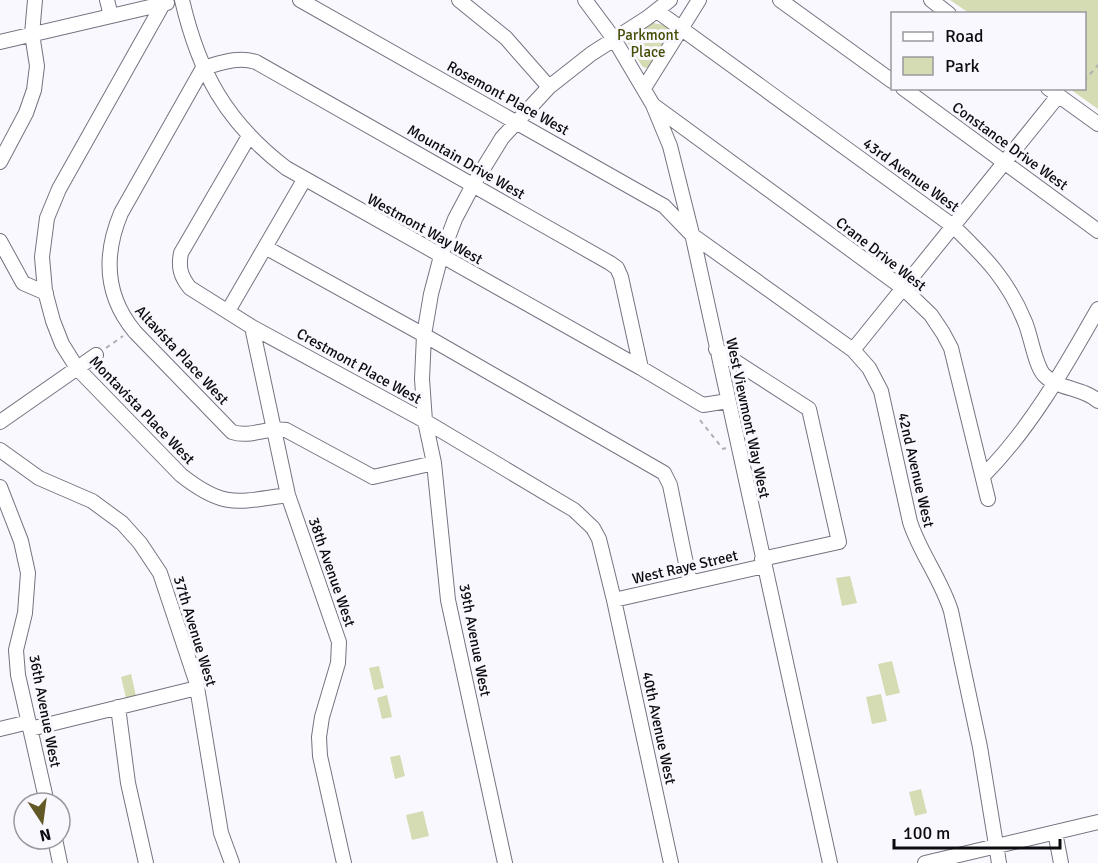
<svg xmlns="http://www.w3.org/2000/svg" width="1098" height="863" font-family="Signika,sans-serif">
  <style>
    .green { fill: #d5dbb2 }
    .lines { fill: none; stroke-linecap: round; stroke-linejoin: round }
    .minor-casing { stroke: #767381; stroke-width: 16 }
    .path { stroke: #b1afb6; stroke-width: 2; stroke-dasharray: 4.5 4.5; stroke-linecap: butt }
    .minor { stroke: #fff; stroke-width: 14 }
    .labels { text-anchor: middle; stroke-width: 6; stroke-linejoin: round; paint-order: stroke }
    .park-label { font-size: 15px; fill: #474d05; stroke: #faf8ff }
    .street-label { font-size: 15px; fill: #0c0b10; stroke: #faf8ff }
  </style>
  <rect width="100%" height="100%" fill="#faf8ff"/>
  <!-- green -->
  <path class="green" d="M 950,0 L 1098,0 L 1098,109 L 1070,89 L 1084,88 L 1084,14 L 969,13 Z
    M 654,23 L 668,26 L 672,33 L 652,67 L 645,68 L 642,66 L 627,42 L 626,36 L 646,24 Z
    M 850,576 L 857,603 L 842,606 L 836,578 Z
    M 892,661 L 900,693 L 886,696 L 878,664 Z
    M 379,666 L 384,688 L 374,690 L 369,668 Z
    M 131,674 L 136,696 L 126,698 L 121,677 Z
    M 881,694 L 887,721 L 872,724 L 866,697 Z
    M 387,695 L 392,717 L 382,719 L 377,698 Z
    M 400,755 L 405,776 L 395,779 L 390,757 Z
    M 921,789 L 927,813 L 915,816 L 909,792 Z
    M 423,811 L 429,836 L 412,840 L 406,815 Z"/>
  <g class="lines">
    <!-- minor casing -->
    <g class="minor-casing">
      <path id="minor" d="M 107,0 L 111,16
        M 182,0 C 199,73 226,122 286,168 L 641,368 L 703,405 L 728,401
        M 300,0 L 664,206 L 692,235 L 853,350 L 869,368 L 881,391 L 910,522 C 920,553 941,579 951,611 L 980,747 L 999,863
        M 459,0 L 506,38 L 549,87
        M 585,0 L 614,39 L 653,105 L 670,146 L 693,238 L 830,863
        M 780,0 L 892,81
        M 931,0 L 949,14
        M 163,4 L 59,189 L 47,218 L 42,257 L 45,291 L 53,321 L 62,344 L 77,368 L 181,475 C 224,509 237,502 288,495
        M 657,11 L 953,226 C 985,257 1008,280 1025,322 C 1031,336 1035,365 1044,375 C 1059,390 1082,387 1098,401
        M 0,42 L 167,3
        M 203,68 L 121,213 C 103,256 105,296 135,332 L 232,432 C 250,438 267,427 286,430 L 373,477 L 434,463
        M 203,68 C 221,63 238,56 256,62 L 610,263 L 617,268 L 621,277 L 641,368
        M 644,88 L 699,0
        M 903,88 L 1098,231
        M 1048,88 L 1098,124
        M 653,105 L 903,288 L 931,315 L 943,333 L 951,348 L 988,499
        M 249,136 L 181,253 C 178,268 181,277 190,288 L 252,327 L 425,421 L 574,510 L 593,528 L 599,539 L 614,600 L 671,863
        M 0,162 L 26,113 L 34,90 L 37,66 L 32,34 L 35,0
        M 0,241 L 23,283 L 46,293
        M 265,247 L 424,335 L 664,473 L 670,485 L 690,583
        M 228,311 L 304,180
        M 252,327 L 288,495 L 339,642 L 338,663 L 322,717 L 319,737 L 320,756 L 344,863
        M 716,349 L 809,409 L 839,542 L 762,559
        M 853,350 L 1058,96
        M 0,422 L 96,355
        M 0,450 L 39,478 L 92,501 L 122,523 L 140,543 L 160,573 L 196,681 L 221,833 L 232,863
        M 983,476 C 1031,428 1065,367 1098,309
        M 0,487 L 21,541 L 28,573 L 25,613 L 16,650 L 18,675 L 47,803
        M 614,600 L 764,566
        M 118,707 L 128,783 L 146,863
        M 0,729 L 29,722
        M 30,729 L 197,688
        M 1055,832 L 1061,863
        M 55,839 L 60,863
        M 505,863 L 448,600 L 434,463 L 425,421 L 422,379 L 424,335 L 431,294 L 441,256 L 455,219 L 473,185 L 502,138 L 549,87 L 591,54 L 647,18 L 670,0
        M 925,863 L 1098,822"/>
    </g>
    <!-- path -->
    <path class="path" d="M 642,36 L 663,35
      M 1084,81 L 1098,65
      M 1079,89 L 1079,88
      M 106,348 L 123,336
      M 700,420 L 723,449 L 726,448"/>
    <!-- minor -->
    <use href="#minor" class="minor"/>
  </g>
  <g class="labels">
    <!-- park labels -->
    <g class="park-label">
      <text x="648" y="40">Parkmont<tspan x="648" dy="17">Place</tspan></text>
    </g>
    <!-- street labels -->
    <g class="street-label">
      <text transform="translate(508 98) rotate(29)" y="5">Rosemont Place West</text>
      <text transform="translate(1010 146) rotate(36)" y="5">Constance Drive West</text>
      <text transform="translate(466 162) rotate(30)" y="5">Mountain Drive West</text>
      <text transform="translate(911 175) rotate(36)" y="5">43rd Avenue West</text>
      <text transform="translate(425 229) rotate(29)" y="5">Westmont Way West</text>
      <text transform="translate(881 254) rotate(38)" y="5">Crane Drive West</text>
      <text transform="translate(182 355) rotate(47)" y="5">Altavista Place West</text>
      <text transform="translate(359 366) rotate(29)" y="5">Crestmont Place West</text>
      <text transform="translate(142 410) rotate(46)" y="5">Montavista Place West</text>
      <text transform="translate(748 418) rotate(78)" y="5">West Viewmont Way West</text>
      <text transform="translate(916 470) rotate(77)" y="5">42nd Avenue West</text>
      <text transform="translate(685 567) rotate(-13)" y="5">West Raye Street</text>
      <text transform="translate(332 572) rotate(71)" y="5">38th Avenue West</text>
      <text transform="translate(195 631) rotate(73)" y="5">37th Avenue West</text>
      <text transform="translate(475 640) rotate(79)" y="5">39th Avenue West</text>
      <text transform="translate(45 711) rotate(79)" y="5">36th Avenue West</text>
      <text transform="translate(659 728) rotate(78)" y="5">40th Avenue West</text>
    </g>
  </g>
  <!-- legend -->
  <rect x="891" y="12" width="195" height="78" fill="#faf8ff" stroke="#9b999f" stroke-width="1.5"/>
  <rect x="903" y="32" width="30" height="9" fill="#ffffff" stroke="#9b999f" stroke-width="1.5"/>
  <text x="945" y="42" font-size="18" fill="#0c0b10">Road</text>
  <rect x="903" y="57" width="30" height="18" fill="#d5dbb2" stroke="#9b999f" stroke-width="1.5"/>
  <text x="945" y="72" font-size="18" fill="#0c0b10">Park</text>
  <!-- north arrow -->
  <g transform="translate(42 821) rotate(167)"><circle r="28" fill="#faf8ff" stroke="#9b999f" stroke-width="1.5"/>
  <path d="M0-4.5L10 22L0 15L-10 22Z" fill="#625825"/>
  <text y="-9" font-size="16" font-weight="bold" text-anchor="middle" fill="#0c0b10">N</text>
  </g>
  <!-- scale -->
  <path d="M894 839v9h166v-9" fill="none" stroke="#0c0b10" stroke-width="3"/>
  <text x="903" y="839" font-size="18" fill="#0c0b10" stroke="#faf8ff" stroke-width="4.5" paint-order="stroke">100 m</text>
</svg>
